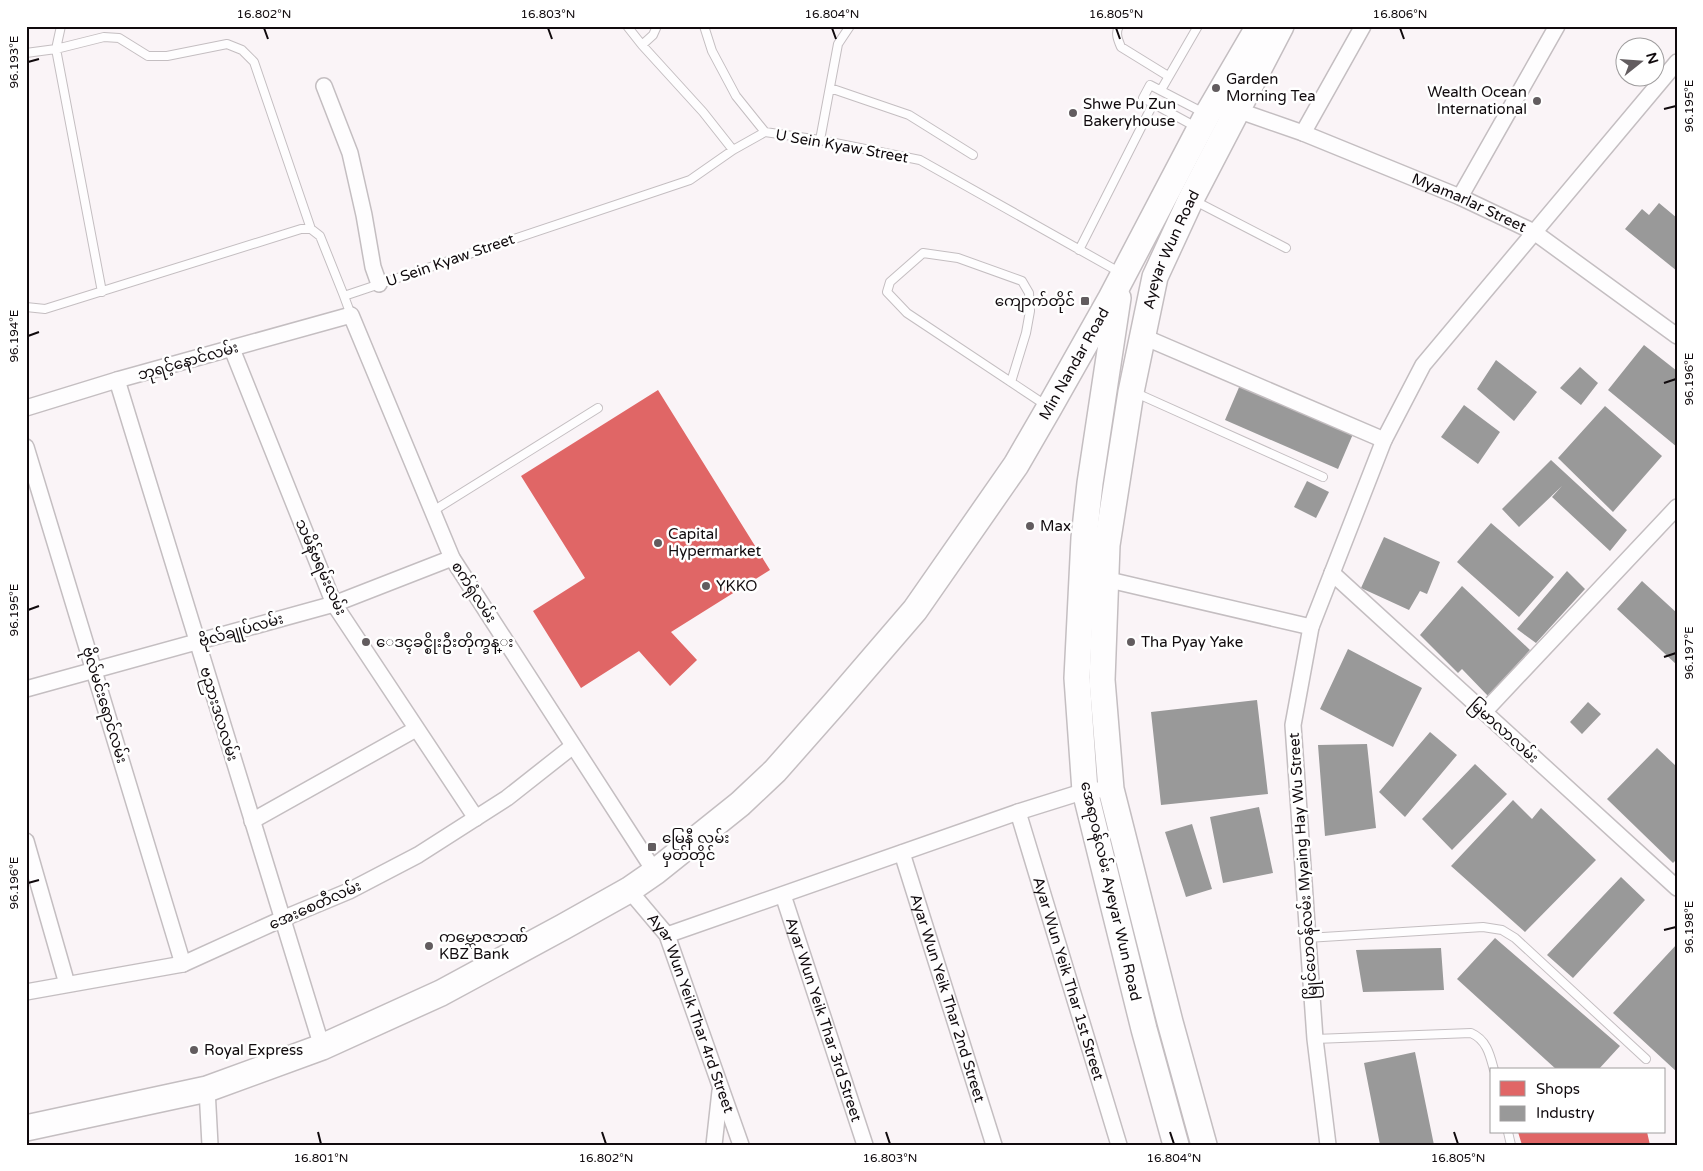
<svg xmlns="http://www.w3.org/2000/svg" width="1703" height="1171" font-family="'Varela Round','Noto Sans Myanmar',sans-serif">
  <style>
    .shops { fill: #e06666 }
    .industry { fill: #999 }
    .lines { fill: none; stroke-linecap: round; stroke-linejoin: round }
    .lane-casing { stroke: #c4bec1; stroke-width: 10 }
    .street-casing { stroke: #c4bec1; stroke-width: 18 }
    .primary-casing { stroke: #c4bec1; stroke-width: 28 }
    .lane { stroke: #fefdfe; stroke-width: 8 }
    .street { stroke: #fefdfe; stroke-width: 15 }
    .primary { stroke: #fefdfe; stroke-width: 25 }
    .ticks { fill: none; stroke: #100a0d; stroke-width: 2 }
    .poi-dot { fill: #625c5f; stroke: #fff; stroke-width: 2 }
    .labels { text-anchor: middle; stroke-width: 5; stroke-linejoin: round; paint-order: stroke }
    .poi-label { font-size: 15px; fill: #100a0d; stroke: #fff; text-anchor: start }
    .street-label { font-size: 15px; fill: #100a0d; stroke: #fff }
    .neatline { fill: none; stroke: #100a0d; stroke-width: 2 }
    .ticks-label { font-size: 12px; text-anchor: middle; fill: #100a0d }
  </style>
  <rect width="100%" height="100%" fill="#faf4f7"/>
  <!-- shops -->
  <path class="shops" d="M 658,390 L 770,570 L 671,632 L 697,660 L 670,686 L 639,651 L 581,688 L 533,611 L 585,578 L 521,476 Z
    M 1518,1132 L 1647,1132 L 1650,1145 L 1522,1145 Z"/>
  <!-- industry -->
  <path class="industry" d="M 1659,203 L 1677,218 L 1677,271 L 1625,229 L 1642,209 L 1649,215 Z
    M 1644,345 L 1677,371 L 1677,447 L 1608,390 Z
    M 1496,360 L 1537,392 L 1514,421 L 1477,389 Z
    M 1580,367 L 1598,383 L 1581,405 L 1560,388 Z
    M 1240,385 L 1353,434 L 1338,469 L 1225,420 Z
    M 1464,405 L 1500,432 L 1478,464 L 1441,437 Z
    M 1605,406 L 1662,456 L 1613,512 L 1558,458 Z
    M 1551,460 L 1627,530 L 1610,551 L 1552,497 L 1562,486 L 1519,527 L 1502,509 Z
    M 1307,481 L 1329,492 L 1316,518 L 1294,507 Z
    M 1491,523 L 1554,577 L 1519,617 L 1457,562 Z
    M 1384,537 L 1440,562 L 1427,594 L 1420,591 L 1409,610 L 1361,588 Z
    M 1567,571 L 1585,589 L 1536,643 L 1517,629 Z
    M 1642,581 L 1677,613 L 1677,665 L 1617,609 Z
    M 1462,586 L 1530,650 L 1488,696 L 1462,669 L 1458,673 L 1420,635 Z
    M 1348,649 L 1422,688 L 1393,747 L 1320,709 Z
    M 1257,700 L 1268,794 L 1161,805 L 1151,712 Z
    M 1588,702 L 1601,714 L 1582,734 L 1570,722 Z
    M 1430,732 L 1457,755 L 1405,817 L 1379,792 Z
    M 1367,744 L 1376,828 L 1325,836 L 1318,745 Z
    M 1657,748 L 1677,767 L 1677,859 L 1673,863 L 1607,799 Z
    M 1475,764 L 1507,794 L 1452,850 L 1422,819 Z
    M 1513,800 L 1532,819 L 1541,808 L 1596,860 L 1525,932 L 1451,866 Z
    M 1259,807 L 1273,873 L 1223,883 L 1210,817 Z
    M 1192,824 L 1212,889 L 1186,897 L 1165,832 Z
    M 1621,877 L 1645,900 L 1573,978 L 1547,955 Z
    M 1495,938 L 1620,1046 L 1598,1070 L 1557,1070 L 1457,979 Z
    M 1677,944 L 1677,1072 L 1613,1013 Z
    M 1441,948 L 1444,990 L 1363,992 L 1356,950 Z
    M 1415,1052 L 1434,1145 L 1380,1145 L 1364,1063 Z"/>
  <g class="lines">
    <!-- lane casing -->
    <g class="lane-casing">
      <path id="lane" d="M 61,26 L 56,49 L 102,292
        M 627,26 L 642,45 L 703,112 L 733,150
        M 704,26 L 712,51 L 736,96 L 765,132
        M 1119,26 C 1115,33 1118,40 1121,47 L 1168,76
        M 642,45 L 653,35 L 657,26
        M 26,53 L 56,49 L 104,37 L 119,38 L 148,56 L 167,56 L 227,44 L 242,50 L 254,62 L 311,229
        M 830,88 L 909,115 L 973,155
        M 1161,90 L 1198,26
        M 1196,127 L 1143,98 L 1150,85 L 1204,113
        M 820,140 L 838,44 L 850,26
        M 1195,201 L 1286,248
        M 1079,250 L 1153,104
        M 26,307 L 45,309 L 301,229 L 311,229 L 320,236 L 344,296
        M 351,315 L 344,296 L 690,180 L 733,150 L 765,132 L 820,140 L 920,160 L 1121,273
        M 1011,382 L 1026,333 L 1030,311 L 1029,293 L 1022,281 L 958,258 L 923,253 L 890,282 L 887,292 L 907,313 L 1047,406
        M 1136,393 L 1323,477
        M 433,511 L 598,408
        M 1307,938 L 1483,927 L 1502,930 L 1515,938 L 1646,1059
        M 1315,1039 L 1471,1033 C 1487,1040 1490,1055 1494,1070
        M 1508,1132 L 1511,1145"/>
    </g>
    <!-- street casing -->
    <g class="street-casing">
      <g id="street">
        <path d="M 324,86 L 350,153 L 364,215 L 373,267 L 379,284"/>
        <path id="s1" d="M 1230,106 L 1237,110 L 1303,133 L 1460,197 L 1534,232 L 1677,336"/>
        <path d="M 1303,133 L 1363,26"/>
        <path d="M 1460,197 L 1557,26"/>
        <path d="M 1144,337 L 1384,440"/>
        <path d="M 232,349 L 334,604 L 476,818"/>
        <path d="M 117,380 L 322,1047"/>
        <path d="M 26,408 L 117,380 L 351,315 L 452,558 L 655,872"/>
        <path d="M 26,447 L 183,964"/>
        <path d="M 1332,573 L 1677,888"/>
        <path d="M 1105,579 L 1311,627"/>
        <path d="M 26,689 L 334,604 L 452,558"/>
        <path d="M 1484,712 L 1677,507"/>
        <path id="s2" d="M 1018,812 L 1119,1145"/>
        <path d="M 252,821 L 416,729"/>
        <path d="M 26,841 L 67,984"/>
        <path id="s3" d="M 902,853 L 994,1145"/>
        <path id="s4" d="M 629,890 L 667,935 L 741,1145"/>
        <path id="s5" d="M 783,895 L 865,1145"/>
        <path d="M 667,935 L 1018,812 L 1085,791 L 1111,789"/>
        <path d="M 26,992 L 183,964 L 282,919 L 349,891 L 418,855 L 507,798 L 573,746"/>
        <path d="M 207,1089 L 210,1145"/>
        <path d="M 714,1145 L 720,1091"/>
        <path d="M 1328,1145 L 1315,1039 L 1293,725 L 1311,627 L 1384,440 L 1423,365 L 1677,62"/>
      </g>
    </g>
    <!-- primary casing -->
    <g class="primary-casing">
      <g id="primary">
        <path d="M 1118,298 L 1090,483 L 1084,538 L 1077,678 L 1085,791 L 1144,1029 L 1176,1145"/>
        <path id="s6" d="M 26,1128 L 207,1089 L 322,1047 L 441,993 L 563,927 L 629,890 L 655,872 L 740,804 L 775,771 L 835,703 L 915,610 L 1016,465 L 1049,408 L 1110,300 L 1207,115 L 1259,26"/>
        <path id="s7" d="M 1204,1145 L 1170,1022 L 1111,789 L 1102,680 L 1107,545 L 1131,392 L 1155,277 L 1191,199 L 1281,26"/>
      </g>
    </g>
    <!-- lane -->
    <use href="#lane" class="lane"/>
    <!-- street -->
    <use href="#street" class="street"/>
    <!-- primary -->
    <use href="#primary" class="primary"/>
  </g>
  <!-- ticks -->
  <path class="ticks" d="M 264,28 L 268,39M 548,28 L 552,39M 832,28 L 836,39M 1116,28 L 1120,39M 1400,28 L 1404,39M 28,62 L 39,59M 1664,109 L 1676,106M 28,336 L 39,332M 1664,383 L 1676,379M 28,610 L 39,606M 1664,657 L 1676,653M 28,883 L 39,880M 1664,930 L 1676,927M 318,1132 L 321,1144M 602,1132 L 606,1144M 886,1132 L 890,1144M 1170,1132 L 1174,1144M 1454,1132 L 1458,1144"/>
  <!-- markers -->
  <g class="poi-dot">
    <circle cx="1216" cy="88" r="5"/>
    <circle cx="1537" cy="101" r="5"/>
    <circle cx="1073" cy="113" r="5"/>
    <rect x="1080" y="296" width="10" height="10" rx="2.5"/>
    <circle cx="1030" cy="526" r="5"/>
    <circle cx="658" cy="543" r="5"/>
    <circle cx="706" cy="586" r="5"/>
    <circle cx="366" cy="642" r="5"/>
    <circle cx="1131" cy="642" r="5"/>
    <rect x="647" y="842" width="10" height="10" rx="2.5"/>
    <circle cx="429" cy="946" r="5"/>
    <circle cx="194" cy="1050" r="5"/>
  </g>
  <g class="labels">
    <!-- poi labels -->
    <g class="poi-label">
      <text x="1226" y="84">Garden<tspan x="1226" dy="17">Morning Tea</tspan></text>
      <text x="1527" y="97" text-anchor="end">Wealth Ocean<tspan x="1527" dy="17">International</tspan></text>
      <text x="1083" y="109">Shwe Pu Zun<tspan x="1083" dy="17">Bakeryhouse</tspan></text>
      <text x="1075" y="306" text-anchor="end">ကျောက်တိုင်</text>
      <text x="1040" y="531">Max</text>
      <text x="668" y="539">Capital<tspan x="668" dy="17">Hypermarket</tspan></text>
      <text x="716" y="591">YKKO</text>
      <text x="376" y="647">ေဒၚခင္စိုးဦးတိုက္ခန္း</text>
      <text x="1141" y="647">Tha Pyay Yake</text>
      <text x="662" y="843">မြေနီ လမ်း<tspan x="662" dy="17">မှတ်တိုင်</tspan></text>
      <text x="439" y="942">ကမ္ဘောဇဘဏ်<tspan x="439" dy="17">KBZ Bank</tspan></text>
      <text x="204" y="1055">Royal Express</text>
    </g>
    <!-- street labels -->
    <g class="street-label">
      <text transform="translate(842 146) rotate(10)" y="5">U Sein Kyaw Street</text>
      <text dy="5" stroke="none"><textPath href="#s1" startOffset="258">Myamarlar Street</textPath></text>
      <text dy="5" stroke="none"><textPath href="#s7" startOffset="916">Ayeyar Wun Road</textPath></text>
      <text transform="translate(450 260) rotate(-19)" y="5">U Sein Kyaw Street</text>
      <text transform="translate(188 361) rotate(-16)" y="5">ဘုရင့်နောင်လမ်း</text>
      <text dy="5" stroke="none"><textPath href="#s6" startOffset="1348">Min Nandar Road</textPath></text>
      <text transform="translate(321 567) rotate(66)" y="5">သမိန်ဗရမ်းလမ်း</text>
      <text transform="translate(474 592) rotate(57)" y="5">စက်ရုံလမ်း</text>
      <text transform="translate(241 630) rotate(-16)" y="5">ဗိုလ်ချုပ်လမ်း</text>
      <text transform="translate(105 705) rotate(73)" y="5">ဗိုလ်မင်းရောင်လမ်း</text>
      <text transform="translate(219 714) rotate(73)" y="5">ဗညားဒလလမ်း</text>
      <text transform="translate(1504 731) rotate(42)" y="5">မြမာလာလမ်း</text>
      <text transform="translate(1303 866) rotate(-94)" y="5">မြိုင်ဟေဝန်လမ်း Myaing Hay Wu Street</text>
      <text transform="translate(1111 891) rotate(77)" y="5">အေရာဝန်လမ်း Ayeyar Wun Road</text>
      <text transform="translate(315 905) rotate(-24)" y="5">အေးစေတီလမ်း</text>
      <text dy="5" stroke="none"><textPath href="#s2" startOffset="174">Ayar Wun Yeik Thar 1st Street</textPath></text>
      <text dy="5" stroke="none"><textPath href="#s3" startOffset="152">Ayar Wun Yeik Thar 2nd Street</textPath></text>
      <text dy="5" stroke="none"><textPath href="#s4" startOffset="140">Ayar Wun Yeik Thar 4rd Street</textPath></text>
      <text dy="5" stroke="none"><textPath href="#s5" startOffset="131">Ayar Wun Yeik Thar 3rd Street</textPath></text>
    </g>
  </g>
  <!-- border -->
  <rect width="1703" height="1171" fill="none" stroke="#ffffff" stroke-width="55"/>
  <!-- legend -->
  <rect x="1490" y="1068" width="175" height="65" fill="#ffffff" stroke="#9f9d9e"/>
  <rect x="1500" y="1081" width="25" height="15" fill="#e06666" stroke="#9f9d9e"/>
  <text x="1536" y="1094" font-size="15" fill="#100a0d">Shops</text>
  <rect x="1500" y="1106" width="25" height="15" fill="#999999" stroke="#9f9d9e"/>
  <text x="1536" y="1118" font-size="15" fill="#100a0d">Industry</text>
  <!-- north arrow -->
  <g transform="translate(1640 62) rotate(73)"><circle r="24" fill="#ffffff" stroke="#9f9d9e"/>
  <path d="M0-4L9 19L0 12L-9 19Z" fill="#625c5f"/>
  <text y="-8" font-size="14" font-weight="bold" text-anchor="middle" fill="#100a0d">N</text>
  </g>
  <rect x="28" y="28" width="1648" height="1116" class="neatline"/>
  <g class="ticks-label">
    <text x="264" y="18">16.802°N</text>
    <text x="548" y="18">16.803°N</text>
    <text x="832" y="18">16.804°N</text>
    <text x="1116" y="18">16.805°N</text>
    <text x="1400" y="18">16.806°N</text>
    <text transform="translate(14 62) rotate(-90)" y="4">96.193°E</text>
    <text transform="translate(1689 106) rotate(-90)" y="4">96.195°E</text>
    <text transform="translate(14 336) rotate(-90)" y="4">96.194°E</text>
    <text transform="translate(1689 379) rotate(-90)" y="4">96.196°E</text>
    <text transform="translate(14 610) rotate(-90)" y="4">96.195°E</text>
    <text transform="translate(1689 653) rotate(-90)" y="4">96.197°E</text>
    <text transform="translate(14 883) rotate(-90)" y="4">96.196°E</text>
    <text transform="translate(1689 927) rotate(-90)" y="4">96.198°E</text>
    <text x="321" y="1162">16.801°N</text>
    <text x="606" y="1162">16.802°N</text>
    <text x="890" y="1162">16.803°N</text>
    <text x="1174" y="1162">16.804°N</text>
    <text x="1458" y="1162">16.805°N</text>
  </g>
</svg>
